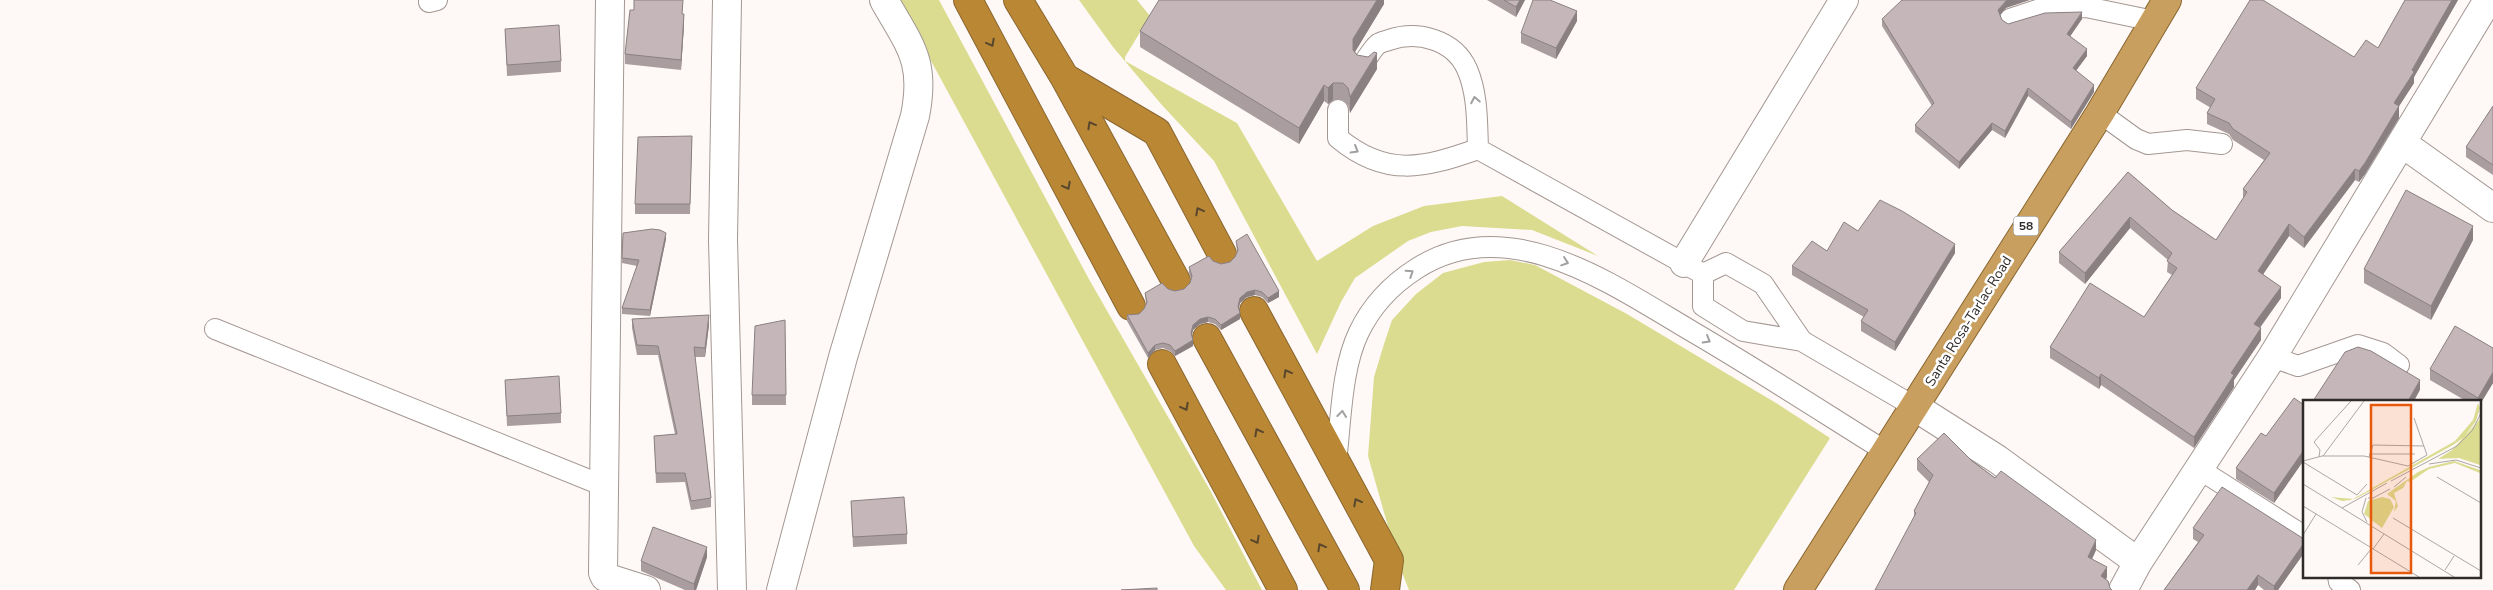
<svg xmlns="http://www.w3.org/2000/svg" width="2493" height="590" font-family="'Nunito Sans',sans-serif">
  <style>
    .green { fill: #dbdc90 }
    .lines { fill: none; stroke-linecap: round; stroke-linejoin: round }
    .service-casing { stroke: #a39792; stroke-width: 22 }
    .minor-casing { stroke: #a39792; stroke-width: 30 }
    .trunk-casing { stroke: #896731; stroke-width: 30 }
    .motorway-casing { stroke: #896731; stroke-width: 30 }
    .service { stroke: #fff; stroke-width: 20 }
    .minor { stroke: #fff; stroke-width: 28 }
    .trunk { stroke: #c89f5e; stroke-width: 28 }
    .motorway { stroke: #ba8735; stroke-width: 28 }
    .wall { fill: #a99d9f }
    .shaded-wall { fill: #8a8082 }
    .building { fill: #c5b7b9; stroke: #8a8082 }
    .oneway { stroke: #59472d }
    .oneway2 { stroke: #a1a09f }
    .labels { text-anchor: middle; stroke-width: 5; stroke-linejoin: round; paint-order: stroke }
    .shield { fill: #fff; stroke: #6d6b69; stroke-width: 1 }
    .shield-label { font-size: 12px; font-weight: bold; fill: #2f2b29 }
    .street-label { font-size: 14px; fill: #2f2b29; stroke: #fff }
    .inset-road { fill: none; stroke: #aba7a5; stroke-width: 1 }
    .view { fill: #e8590c; fill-opacity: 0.15; stroke: #e8590c; stroke-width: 2.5 }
    .inset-edge { fill: none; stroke: #2f2b29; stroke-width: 2.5 }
  </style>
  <rect width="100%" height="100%" fill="#fef9f7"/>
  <!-- green -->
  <path class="green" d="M 898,0 L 939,0 L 1090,281 L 1210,490 L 1262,590 L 1226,590 L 1194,546 Z
    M 1079,0 L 1137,0 L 1150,16 L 1125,57 L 1125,61 L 1237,123 L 1317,261 L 1373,226 L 1424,206 L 1502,196 L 1598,256 L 1532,230 L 1462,226 L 1431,232 L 1408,241 L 1355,278 L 1341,302 L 1317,354 L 1214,161 L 1161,104 L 1113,47 Z
    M 1510,260 L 1535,265 L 1627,314 L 1776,403 L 1830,438 L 1734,590 L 1409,590 L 1399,565 L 1368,456 L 1374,377 L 1384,344 L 1392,320 L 1416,294 L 1443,273 L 1484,262 Z"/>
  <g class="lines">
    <!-- service casing -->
    <g class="service-casing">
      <path id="service" d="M 429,2 L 437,0
        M 2010,19 L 2043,8 L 2086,7 L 2154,21
        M 1364,62 C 1369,56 1373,48 1378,44 C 1381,42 1386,41 1389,40 C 1418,30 1454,40 1467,69 C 1478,94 1477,123 1478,149
        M 1338,110 L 1338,138 C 1386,178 1424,168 1478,149 L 1703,274
        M 2100,113 L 2136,139 L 2148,144 L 2187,140 L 2222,144
        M 1703,274 L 1703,306 L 1743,331 L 1802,341 L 1915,407
        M 1703,274 L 1726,263 L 1763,284 L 1802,341
        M 215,329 L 604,486
        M 2272,357 L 2298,366 L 2358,345 L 2383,353 L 2399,365
        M 1336,462 C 1341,422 1341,369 1359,332 C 1372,305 1391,285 1416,269 C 1508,209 1613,285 1693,332 C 1758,370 1821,411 1885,451
        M 2199,469 L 2304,536
        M 2338,576 L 2339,582 L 2350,590"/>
    </g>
    <!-- minor casing -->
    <g class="minor-casing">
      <path id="minor" d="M 610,0 L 603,573 L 605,577 L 646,590
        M 727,0 L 723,240 L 732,590
        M 2402,143 L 2493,208
        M 1684,263 L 1844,0
        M 1915,407 L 1997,459 L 2138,562
        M 781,590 L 843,357 L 915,116 C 926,61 910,46 884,0
        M 2123,590 L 2138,562 L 2272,357 L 2488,0"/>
    </g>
    <!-- trunk casing -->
    <g class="trunk-casing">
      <path id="trunk" d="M 1798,590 L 2100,113 L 2167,0"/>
    </g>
    <!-- motorway casing -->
    <g class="motorway-casing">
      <path id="motorway" d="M 968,0 L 1131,306
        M 1018,0 L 1065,78 L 1176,281
        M 1067,79 L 1157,132 L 1222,254
        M 1254,311 L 1389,560 L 1385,590
        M 1207,338 L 1345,590
        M 1162,364 L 1283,590"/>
    </g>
    <!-- service -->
    <use href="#service" class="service"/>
    <!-- minor -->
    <use href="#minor" class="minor"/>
    <!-- trunk -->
    <use href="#trunk" class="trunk"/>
    <!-- motorway -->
    <use href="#motorway" class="motorway"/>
  </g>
  <!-- wall -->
  <path class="wall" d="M 634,0 L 683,0 L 682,14 L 684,25 L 681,70 L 625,64 L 625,54 L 634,10 Z
    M 1384,0 L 1384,4 L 1355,52 L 1357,55 L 1377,69 L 1350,113 L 1348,105 L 1343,100 L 1333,100 L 1328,104 L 1324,101 L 1299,144 L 1140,47 L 1140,31 Z
    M 1487,0 L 1525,0 L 1516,17 Z
    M 2405,0 L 2458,0 L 2414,77 L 2414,83 L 2399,106 L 2399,118 L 2365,174 L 2359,182 L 2355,180 L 2304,248 L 2289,236 L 2263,274 L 2281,298 L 2260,328 L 2261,340 L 2234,380 L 2234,387 L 2194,448 L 2101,385 L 2099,389 L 2050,358 L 2050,347 L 2144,317 L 2172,275 L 2167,272 L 2168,260 L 2130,228 L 2085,284 L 2059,263 L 2059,252 L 2128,172 L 2172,210 L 2216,240 L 2243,199 L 2243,189 L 2264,160 L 2233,140 L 2229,134 L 2207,124 L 2207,113 L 2211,108 L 2196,99 L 2196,88 L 2354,57 L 2378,48 Z
    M 2006,8 L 2000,15 L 2002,20 L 2008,24 L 2082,19 L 2070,36 L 2087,56 L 2076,70 L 2094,92 L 2071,129 L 2028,96 L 2005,138 L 1992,130 L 1959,169 L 1915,132 L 1915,125 L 1932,106 L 1882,26 L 1882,19 Z
    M 1577,21 L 1556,59 L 1521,43 L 1521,33 Z
    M 505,29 L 561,61 L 561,72 L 507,76 Z
    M 2493,106 L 2493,175 L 2466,157 L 2466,147 Z
    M 692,136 L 690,214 L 635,214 L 635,204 Z
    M 1858,231 L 1955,253 L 1895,351 L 1861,331 L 1861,321 L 1864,317 L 1792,275 L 1792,266 L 1827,251 Z
    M 623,233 L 666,239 L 650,316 L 622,314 L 622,308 L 637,266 L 622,263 Z
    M 2473,240 L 2431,320 L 2364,283 L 2364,269 Z
    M 1236,241 L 1279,297 L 1268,303 L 1262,297 L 1255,295 L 1247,297 L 1240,303 L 1239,308 L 1240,319 L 1221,330 L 1215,324 L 1208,322 L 1200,324 L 1193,330 L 1192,335 L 1193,346 L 1175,356 L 1170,351 L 1163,348 L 1155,350 L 1148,358 L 1127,321 L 1127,315 L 1139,314 L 1144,309 L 1146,304 L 1145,293 L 1168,289 L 1175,291 L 1184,289 L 1190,283 L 1191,279 L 1189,273 L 1189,267 L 1213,261 L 1221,264 L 1230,262 L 1235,257 L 1237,252 Z
    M 632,319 L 709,325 L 705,357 L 695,357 L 711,498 L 711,507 L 691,510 L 685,482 L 656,483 L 654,436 L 675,434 L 658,355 L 637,355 L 632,328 Z
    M 785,320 L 786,405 L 752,405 L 752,395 Z
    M 2430,369 L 2493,383 L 2479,406 L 2479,401 L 2466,401 L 2430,380 Z
    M 505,380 L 561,413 L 561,423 L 507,426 Z
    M 2304,405 L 2304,460 L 2274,503 L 2236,479 L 2236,468 L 2266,436 Z
    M 1917,459 L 1972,461 L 2096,550 L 2092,559 L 2107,577 L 2106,580 L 1914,518 L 1914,511 L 1929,482 L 1917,470 Z
    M 851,501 L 907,534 L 907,544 L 853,547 Z
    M 2193,528 L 2304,553 L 2278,590 L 2264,590 L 2258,585 L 2255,590 L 2164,590 L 2198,542 L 2193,539 Z
    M 707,557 L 696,590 L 685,590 L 641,571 L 641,561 Z"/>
  <!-- shaded-wall -->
  <path class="shaded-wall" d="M 1377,0 L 1384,0 L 1384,4 L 1353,55 L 1353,39 Z
    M 1520,0 L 1525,0 L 1516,17 L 1516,7 Z
    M 2009,0 L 2030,0 L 2006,8 L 1998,17 L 1998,10 L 2006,1 Z
    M 2452,0 L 2458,0 L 2414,77 L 2414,83 L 2394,114 L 2394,103 Z
    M 1577,11 L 1577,21 L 1556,59 L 1556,48 Z
    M 2082,12 L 2082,19 L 2067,41 L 2067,34 Z
    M 684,14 L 684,25 L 681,70 L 681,60 Z
    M 2087,49 L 2087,56 L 2073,75 L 2073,68 Z
    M 1377,53 L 1377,69 L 1350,113 L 1350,97 Z
    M 1333,83 L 1333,100 L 1328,104 L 1328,88 Z
    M 1324,85 L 1324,101 L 1299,144 L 1299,128 Z
    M 2094,85 L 2094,92 L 2071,129 L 2071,122 Z
    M 2028,88 L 2028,96 L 2005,138 L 2005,131 Z
    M 2399,106 L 2399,118 L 2365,174 L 2359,182 L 2359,171 Z
    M 1992,123 L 1992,130 L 1959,169 L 1959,162 Z
    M 2355,169 L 2355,180 L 2304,248 L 2304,237 Z
    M 2130,217 L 2130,228 L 2085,284 L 2085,273 Z
    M 2289,224 L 2289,236 L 2258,282 L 2258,271 Z
    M 2473,226 L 2473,240 L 2431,320 L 2431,306 Z
    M 666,233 L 666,239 L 650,316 L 650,310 Z
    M 1955,244 L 1955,253 L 1895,351 L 1895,342 Z
    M 2281,287 L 2281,298 L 2254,335 L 2254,324 Z
    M 1255,290 L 1255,295 L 1247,297 L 1240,303 L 1238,311 L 1238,306 L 1240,298 L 1247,292 Z
    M 1279,291 L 1279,297 L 1268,303 L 1268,298 Z
    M 1240,313 L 1240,319 L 1221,330 L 1221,325 Z
    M 709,315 L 709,325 L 705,357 L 705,348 Z
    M 1208,317 L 1208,322 L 1200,324 L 1193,330 L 1191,338 L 1191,333 L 1193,325 L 1200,319 Z
    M 2261,328 L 2261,340 L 2234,380 L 2234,387 L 2194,448 L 2194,437 L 2231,373 Z
    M 1193,340 L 1193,346 L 1175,356 L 1175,351 Z
    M 1155,345 L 1155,350 L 1148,358 L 1148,353 Z
    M 2493,372 L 2493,383 L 2479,406 L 2479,401 L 2478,401 L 2478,398 Z
    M 2101,374 L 2101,385 L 2099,389 L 2099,378 Z
    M 2420,380 L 2420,390 L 2414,401 L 2408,401 Z
    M 2304,450 L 2304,460 L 2274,503 L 2274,493 Z
    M 2096,540 L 2096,550 L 2088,568 L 2088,557 Z
    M 2304,543 L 2304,553 L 2278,590 L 2274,590 L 2274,586 Z
    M 707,547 L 707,557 L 696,590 L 694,590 L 694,584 Z
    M 2107,567 L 2107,577 L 2101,587 L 2101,576 Z
    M 2258,575 L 2258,585 L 2255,590 L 2247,590 Z"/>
  <!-- building -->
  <path class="building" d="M 634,0 L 683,0 L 682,14 L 684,14 L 681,60 L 625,54 L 630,10 L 634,10 Z
    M 1159,0 L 1377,0 L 1353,39 L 1353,50 L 1357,55 L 1368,57 L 1374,52 L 1377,53 L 1350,97 L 1348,88 L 1343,83 L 1333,83 L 1328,88 L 1324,85 L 1299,128 L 1140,31 Z
    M 1504,0 L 1520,0 L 1516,7 Z
    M 1533,0 L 1550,0 L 1577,11 L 1556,48 L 1521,33 Z
    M 1902,0 L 2009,0 L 2006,1 L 1998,10 L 2002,20 L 2008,24 L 2045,13 L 2082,12 L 2067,34 L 2087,49 L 2073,68 L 2094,85 L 2071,122 L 2028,88 L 2005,131 L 1992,123 L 1959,162 L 1915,125 L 1934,103 L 1882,19 Z
    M 2250,0 L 2263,0 L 2354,57 L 2366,40 L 2378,48 L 2405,0 L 2452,0 L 2412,70 L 2414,72 L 2394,103 L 2399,106 L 2365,163 L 2359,171 L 2355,169 L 2304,237 L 2289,224 L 2258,271 L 2281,287 L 2254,324 L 2261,328 L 2231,373 L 2234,375 L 2194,437 L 2101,374 L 2099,378 L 2050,347 L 2090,283 L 2144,317 L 2177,268 L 2167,261 L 2172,253 L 2130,217 L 2085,273 L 2059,252 L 2128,172 L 2172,210 L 2216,240 L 2247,192 L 2243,189 L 2270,153 L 2233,129 L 2229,123 L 2207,113 L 2215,99 L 2196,88 Z
    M 559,25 L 561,61 L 507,65 L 505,29 Z
    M 2493,106 L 2493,165 L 2466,147 Z
    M 692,136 L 690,204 L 635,204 L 638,137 Z
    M 2406,190 L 2473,226 L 2431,306 L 2364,269 Z
    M 1880,200 L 1902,211 L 1955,244 L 1895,342 L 1861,321 L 1868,310 L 1792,266 L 1812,241 L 1827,251 L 1844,222 L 1858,231 Z
    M 652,229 L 660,230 L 666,233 L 650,310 L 622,308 L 639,260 L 622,258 L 623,233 Z
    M 1247,234 L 1279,291 L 1268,298 L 1262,292 L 1255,290 L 1247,292 L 1240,298 L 1238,306 L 1240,313 L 1221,325 L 1215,319 L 1208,317 L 1200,319 L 1193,325 L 1191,333 L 1193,340 L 1175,351 L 1170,345 L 1163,343 L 1155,345 L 1148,353 L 1127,315 L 1139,314 L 1144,309 L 1147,302 L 1145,293 L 1162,283 L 1168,289 L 1175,291 L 1184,289 L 1190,283 L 1192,276 L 1189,267 L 1209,256 L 1213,261 L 1221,264 L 1230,262 L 1235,257 L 1238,250 L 1236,241 Z
    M 709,315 L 705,348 L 694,347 L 711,498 L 691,501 L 685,473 L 656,473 L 654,436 L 677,434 L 658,346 L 637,345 L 632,319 Z
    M 785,320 L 786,395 L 752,395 L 755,326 Z
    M 2455,326 L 2493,348 L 2493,372 L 2478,398 L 2430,369 Z
    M 2358,347 L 2371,351 L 2420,380 L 2408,401 L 2313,401 L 2345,352 Z
    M 559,376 L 561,413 L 507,416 L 505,380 Z
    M 2294,398 L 2304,405 L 2304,450 L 2274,493 L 2236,468 L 2261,433 L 2266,436 Z
    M 1944,433 L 1972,461 L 1995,478 L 2001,471 L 2096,540 L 2088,557 L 2107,567 L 2101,576 L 2108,581 L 2110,588 L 2112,590 L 1875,590 L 1916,513 L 1914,511 L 1933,475 L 1917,459 Z
    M 2222,487 L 2304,539 L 2304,543 L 2274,586 L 2258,575 L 2247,590 L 2164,590 L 2204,535 L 2193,528 Z
    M 904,497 L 907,534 L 853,537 L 851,501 Z
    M 653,527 L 707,547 L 694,584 L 641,561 Z
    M 1157,588 L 1157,590 L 1121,590 Z"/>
  <!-- one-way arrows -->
  <defs><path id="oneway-chevron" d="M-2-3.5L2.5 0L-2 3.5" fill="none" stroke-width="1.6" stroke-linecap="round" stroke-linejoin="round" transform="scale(1.25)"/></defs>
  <g class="oneway">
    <use href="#oneway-chevron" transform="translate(991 43) rotate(62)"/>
    <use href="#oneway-chevron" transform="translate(1091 125) rotate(-119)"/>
    <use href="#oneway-chevron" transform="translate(1067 186) rotate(62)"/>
    <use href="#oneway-chevron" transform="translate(1199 211) rotate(-118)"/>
    <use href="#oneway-chevron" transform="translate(1287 373) rotate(-119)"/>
    <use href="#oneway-chevron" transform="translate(1185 407) rotate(62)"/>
    <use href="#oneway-chevron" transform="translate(1258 432) rotate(-119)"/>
    <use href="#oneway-chevron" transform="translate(1357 502) rotate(-118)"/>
    <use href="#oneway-chevron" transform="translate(1256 540) rotate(61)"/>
    <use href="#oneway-chevron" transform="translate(1321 547) rotate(-119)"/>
  </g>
  <g class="oneway2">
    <use href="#oneway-chevron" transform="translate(1475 100) rotate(-101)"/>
    <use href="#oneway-chevron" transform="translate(1355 150) rotate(30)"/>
    <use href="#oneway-chevron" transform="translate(1565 262) rotate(19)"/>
    <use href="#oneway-chevron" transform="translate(1410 273) rotate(-33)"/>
    <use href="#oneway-chevron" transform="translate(1707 340) rotate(30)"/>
    <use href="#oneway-chevron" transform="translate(1342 414) rotate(-83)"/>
  </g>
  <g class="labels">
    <!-- shield labels -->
    <rect class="shield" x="2013.5" y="216.5" width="25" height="19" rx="4"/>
    <g class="shield-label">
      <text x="2026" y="230">58</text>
    </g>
    <!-- street labels -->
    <g class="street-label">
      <text transform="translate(1968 321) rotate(-58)" y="5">Santa Rosa-Tarlac Road</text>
    </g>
  </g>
  <!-- overview -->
  <g transform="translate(2303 400)">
    <rect width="178" height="178" fill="#fef9f7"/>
    <path d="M 175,3 L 177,8 L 173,21 L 161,37 L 150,45 L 54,98 L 47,100 L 39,101 L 28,97 L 50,99 L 152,41 L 170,20 ZM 177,19 L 177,65 L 156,58 L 135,59 L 149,50 ZM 151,61 L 177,70 L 177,73 L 152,63 L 126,69 L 107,82 L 104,81 L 100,88 L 91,93 L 95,106 L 91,112 L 93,101 L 84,94 L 115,72 L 126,67 ZM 79,97 L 87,99 L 91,107 L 79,128 L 61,114 L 65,101 Z" fill="#dbdc90"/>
    <path class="inset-road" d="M 66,54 L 112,54M 20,56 L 61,1M 16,57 L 17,50 L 11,42 L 48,1M 66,57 L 70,45 L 121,46M 0,61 L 19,56 L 61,56 L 105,66 L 124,55 L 111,18M 0,62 L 54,95 L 64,84M 126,64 L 153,60 L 178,68M 134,77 L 178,103M 88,81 L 154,46 L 169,31 L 178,13M 0,84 L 151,177M 91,87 L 103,77M 63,98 L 59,112 L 64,122M 65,98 L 70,98 L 87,89M 0,106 L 116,177M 39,108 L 84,83M 90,118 L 178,171M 0,135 L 13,114M 70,149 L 81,134M 55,165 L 69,148M 142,170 L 151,156"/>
    <path class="view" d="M 68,5 L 108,5 L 108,173 L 68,173 Z"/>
    <rect width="178" height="178" class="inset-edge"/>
  </g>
</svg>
